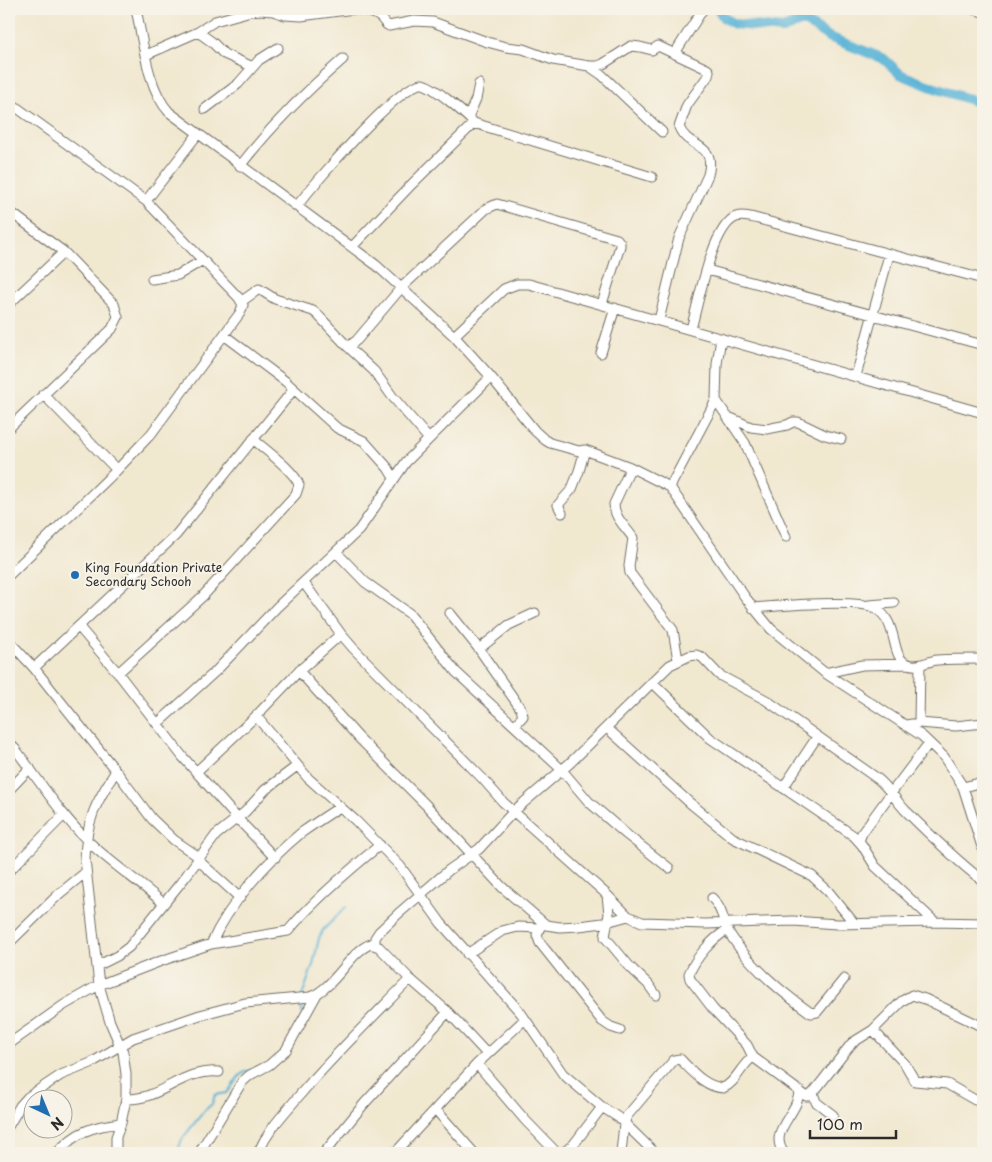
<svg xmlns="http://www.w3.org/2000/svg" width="992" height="1162" font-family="'Playpen Sans',sans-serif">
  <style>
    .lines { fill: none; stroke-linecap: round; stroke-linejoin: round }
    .stream { stroke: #5ab4d7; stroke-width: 2 }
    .river { stroke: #5ab4d7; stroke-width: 10 }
    .minor-casing { stroke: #706d65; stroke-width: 11 }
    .minor { stroke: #fff; stroke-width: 9 }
    .poi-dot { fill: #1f6fb2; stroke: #f7f3e8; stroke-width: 2 }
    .labels { text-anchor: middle; stroke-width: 4; stroke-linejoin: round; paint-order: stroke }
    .poi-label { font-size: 12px; fill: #2b2b2b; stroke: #f7f3e8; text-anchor: start }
  </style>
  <rect width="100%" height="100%" fill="#f7f3e8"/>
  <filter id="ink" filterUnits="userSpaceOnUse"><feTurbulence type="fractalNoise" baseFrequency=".02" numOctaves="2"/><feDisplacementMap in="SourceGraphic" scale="10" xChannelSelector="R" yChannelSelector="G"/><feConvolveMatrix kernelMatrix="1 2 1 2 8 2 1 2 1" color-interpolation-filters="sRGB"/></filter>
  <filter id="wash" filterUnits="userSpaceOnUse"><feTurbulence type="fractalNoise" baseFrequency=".0096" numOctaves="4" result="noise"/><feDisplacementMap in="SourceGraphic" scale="20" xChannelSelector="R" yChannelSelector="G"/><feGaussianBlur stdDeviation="1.12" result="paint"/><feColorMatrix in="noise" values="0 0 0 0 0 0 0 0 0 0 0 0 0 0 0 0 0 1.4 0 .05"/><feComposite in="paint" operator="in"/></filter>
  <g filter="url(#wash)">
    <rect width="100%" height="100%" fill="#f1e8d0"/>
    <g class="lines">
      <!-- stream -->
      <path class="stream" d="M 302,996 L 313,965 L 319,938 L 323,930 L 346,907
        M 301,1001 L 302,1013
        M 177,1153 L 182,1139 L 204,1111 L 212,1104 L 215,1095 L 227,1093 C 235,1084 238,1072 251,1070"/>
      <!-- river -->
      <path class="river" d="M 718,9 L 724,18 L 735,24 L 783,29 L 800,22 L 806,22 L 829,37 L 884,59 L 900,74 L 929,86 L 983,104"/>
    </g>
  </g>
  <g filter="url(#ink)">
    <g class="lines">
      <!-- minor casing -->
      <g class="minor-casing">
        <path id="minor" d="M 136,9 C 143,40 147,88 169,112 L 376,265 L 454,336 L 491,377 L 535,431 L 545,440 L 550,443 L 579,451 L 585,450 L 630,467 L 670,487 L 745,597 L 771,629 L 825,673 L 922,736 L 944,757 L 963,787 L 983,850
          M 356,9 C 364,10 374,12 380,17 C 385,21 384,24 389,26 L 414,21 L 433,22 L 487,42 L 506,47 L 523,49 L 553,60 L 589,66 L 598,66 L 603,64 L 631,46 L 640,47 L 652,50 L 658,46 L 707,69 L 709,71 L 708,76 L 687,105 L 679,127 C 688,150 717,141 708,175 L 679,238 L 659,320
          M 973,9 L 983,12
          M 198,32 L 212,42 L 224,54 L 253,67
          M 675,53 L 703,9
          M 146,55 L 198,32 L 215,21 L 251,11 L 260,10 L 273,11 L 285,15 L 301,16 L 354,9
          M 589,66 L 602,75 L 662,132
          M 9,102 L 146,201 L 239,298 L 243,305 L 240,313 L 151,434 L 117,470 L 9,575
          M 205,109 L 238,84 L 259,60 L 278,48
          M 468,117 L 476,99 L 479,84
          M 474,123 L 652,177
          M 240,166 C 271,126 305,92 343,59
          M 146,201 L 197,135
          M 297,206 C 312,186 401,82 422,84 C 433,85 466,115 474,123 L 412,184 L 352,247
          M 9,211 L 64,252 L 114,304 L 118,317 L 112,329 L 9,428
          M 707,270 L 983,345
          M 152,279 L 178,275 L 203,260
          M 242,301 L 259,289 L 275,299 L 313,311 L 317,314 L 348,347 L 374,371 L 392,396 L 428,438
          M 9,304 L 64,252
          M 691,329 C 698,305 712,226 736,217 C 745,214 757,219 766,221 L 983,279
          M 224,335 L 285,381 L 337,428 L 364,441 L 388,468 L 394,478
          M 454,336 L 504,289 L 517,284 L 529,284 L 983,413
          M 348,347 L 357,340 L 401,288 L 486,209 L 497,204 L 617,239 L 620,243 L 620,246 L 602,304
          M 601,353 L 615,308
          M 856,376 L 889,255
          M 43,394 L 117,470
          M 716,400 L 745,443 L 786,537
          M 731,418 L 751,427 L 767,429 L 787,425 L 793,422 L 798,422 L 825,435 L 841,439
          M 630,467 L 627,476 L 614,504 C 614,518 626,527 633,538 L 629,566 L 630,573 L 673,630 L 678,660
          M 670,487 L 716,400 L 717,364 L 721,338
          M 562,513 L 558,505 L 572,489 L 579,471 L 585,450
          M 336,552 L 365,582 L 410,614 L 456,672 L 561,769 L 589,802 L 627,835 L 669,868
          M 304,583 L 341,634 L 353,648 L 482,778 L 503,802 L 604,892 L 628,916
          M 869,605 L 894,603
          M 753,608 C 776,606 859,599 875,608 C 900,622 889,658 908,664 C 919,668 927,661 937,660 C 953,659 968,659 983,659
          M 450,613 L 479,649 L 521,709 L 523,716 L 515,725
          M 79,627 L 118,673 L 182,756 L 237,818 L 275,858
          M 9,641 L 34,668 L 116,771 L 152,819 L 174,840 L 199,857
          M 479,649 L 509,625 L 535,613
          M 34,668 L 176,535 L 294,389
          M 299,671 L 359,738 L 426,805 L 502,887 L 546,925 L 560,927 L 579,926 L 603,923 L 628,916 L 642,922 L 706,924 L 793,921 L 837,924 L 935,922 L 983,923
          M 118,673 L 203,596 L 296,494 L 299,485 C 295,471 264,449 253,439
          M 825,673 L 862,665 L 908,664
          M 652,682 L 710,738 L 854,836 L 862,845 L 875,866 L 935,922
          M 256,716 L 308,778 L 356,821 L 400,866 L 441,923 L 521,1013 L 563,1074 L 602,1107 L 619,1118 L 655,1153
          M 919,723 L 920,665
          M 157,724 L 216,671 L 277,607 L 359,530 L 406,462 L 491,377
          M 906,725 L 919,723 L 956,726 L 983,723
          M 607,728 L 690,803 L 733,838 L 812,876 L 828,891 L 854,923
          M 9,743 L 16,750 C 39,780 60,814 87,840 C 111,864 139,881 163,903
          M 116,771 C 96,802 86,821 85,859 L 99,985 L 110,1022 L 123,1052 L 126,1074 L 126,1099 L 121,1123 L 116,1137 L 116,1153
          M 196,772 L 256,716 L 299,671 L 341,634
          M 963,787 L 983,782
          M 783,788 L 817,737
          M 9,790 L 30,768
          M 859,841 L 862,833 L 892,792 L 929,743
          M 198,860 L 240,898
          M 9,871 L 64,815
          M 607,895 L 609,914 L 605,937 L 630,967 L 648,984 L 656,995
          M 712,898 C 723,908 723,924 731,936 C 751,967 781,992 811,1013 L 817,1012 L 844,979
          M 542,922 L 537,935 L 540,943 L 602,1021 L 611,1027 L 620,1030
          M 727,930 C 712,939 696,957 689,974 L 690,979 L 713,1009 L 747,1045 L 753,1057 L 806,1096 L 809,1096 L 813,1093 L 852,1043 L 873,1030 L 902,1001 L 912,995 L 925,999 L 983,1027
          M 9,943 L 59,894 L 86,872
          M 211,944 C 229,904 267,861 301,833 C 314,824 327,815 340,807
          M 375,944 L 375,938 L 379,932 L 399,913 L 449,870 L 479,849 L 514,811 L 570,763 L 670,665 L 689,656 L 696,655 L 702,657 L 719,675 L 766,700 L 878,779 C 890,789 896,801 906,811 C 931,836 956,860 983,881
          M 467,954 L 502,931 L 518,927 L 539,928
          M 97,966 L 117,956 L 129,947 L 186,876 L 216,835 L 245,812 L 265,790 L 297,766
          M 873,1030 L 905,1064 L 915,1081 L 947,1084 L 975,1100 L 983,1102
          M 9,1044 L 64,1005 L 99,985 L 161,961 L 211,944 L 288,931 C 315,899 348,871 380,845
          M 477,1064 L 525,1120 L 557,1153
          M 813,1093 L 816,1102 L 833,1115
          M 126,1099 C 162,1100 182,1068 219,1072
          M 436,1110 L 474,1153
          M 9,1125 L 20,1106 L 28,1097 L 61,1075 L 91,1063 L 133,1038 L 200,1015 L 245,1003 L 310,997 C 336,987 350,951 371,944 L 379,947 L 410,979 L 448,1012 L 487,1054
          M 57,1153 C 76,1131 94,1126 121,1123
          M 199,1153 L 242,1082 L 250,1075 L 269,1065 L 286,1050 L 317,994
          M 258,1153 C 268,1130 282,1116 298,1097 C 333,1056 372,1018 410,979
          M 324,1153 L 364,1104 L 448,1012
          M 395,1153 L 477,1064 L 525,1019
          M 563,1153 L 574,1144 L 602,1107
          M 621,1153 L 624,1124 L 627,1116 L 674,1060 L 680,1059 C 692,1071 705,1087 723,1088 C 736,1083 741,1065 753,1057
          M 784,1153 C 767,1131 799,1114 799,1091"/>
      </g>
      <!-- minor -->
      <use href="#minor" class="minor"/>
    </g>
  </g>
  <!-- markers -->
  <circle class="poi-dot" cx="75" cy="575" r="5"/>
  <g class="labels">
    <!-- poi labels -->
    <g class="poi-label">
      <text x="85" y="572">King Foundation Private<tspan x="85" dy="14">Secondary Schooh</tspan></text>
    </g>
  </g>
  <!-- margin -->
  <rect width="992" height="1162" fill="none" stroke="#f7f3e8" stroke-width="30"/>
  <!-- north arrow -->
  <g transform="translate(48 1114) rotate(136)"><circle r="24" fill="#f7f3e8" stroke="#a5a39c"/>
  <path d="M0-4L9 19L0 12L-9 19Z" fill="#1f6fb2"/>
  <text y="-8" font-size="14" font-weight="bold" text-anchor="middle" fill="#2b2b2b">N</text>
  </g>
  <!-- scale -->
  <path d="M810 1130v8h86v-8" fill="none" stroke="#2b2b2b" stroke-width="2.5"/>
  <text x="817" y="1130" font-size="15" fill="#2b2b2b" stroke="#f7f3e8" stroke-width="4" paint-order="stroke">100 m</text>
</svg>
